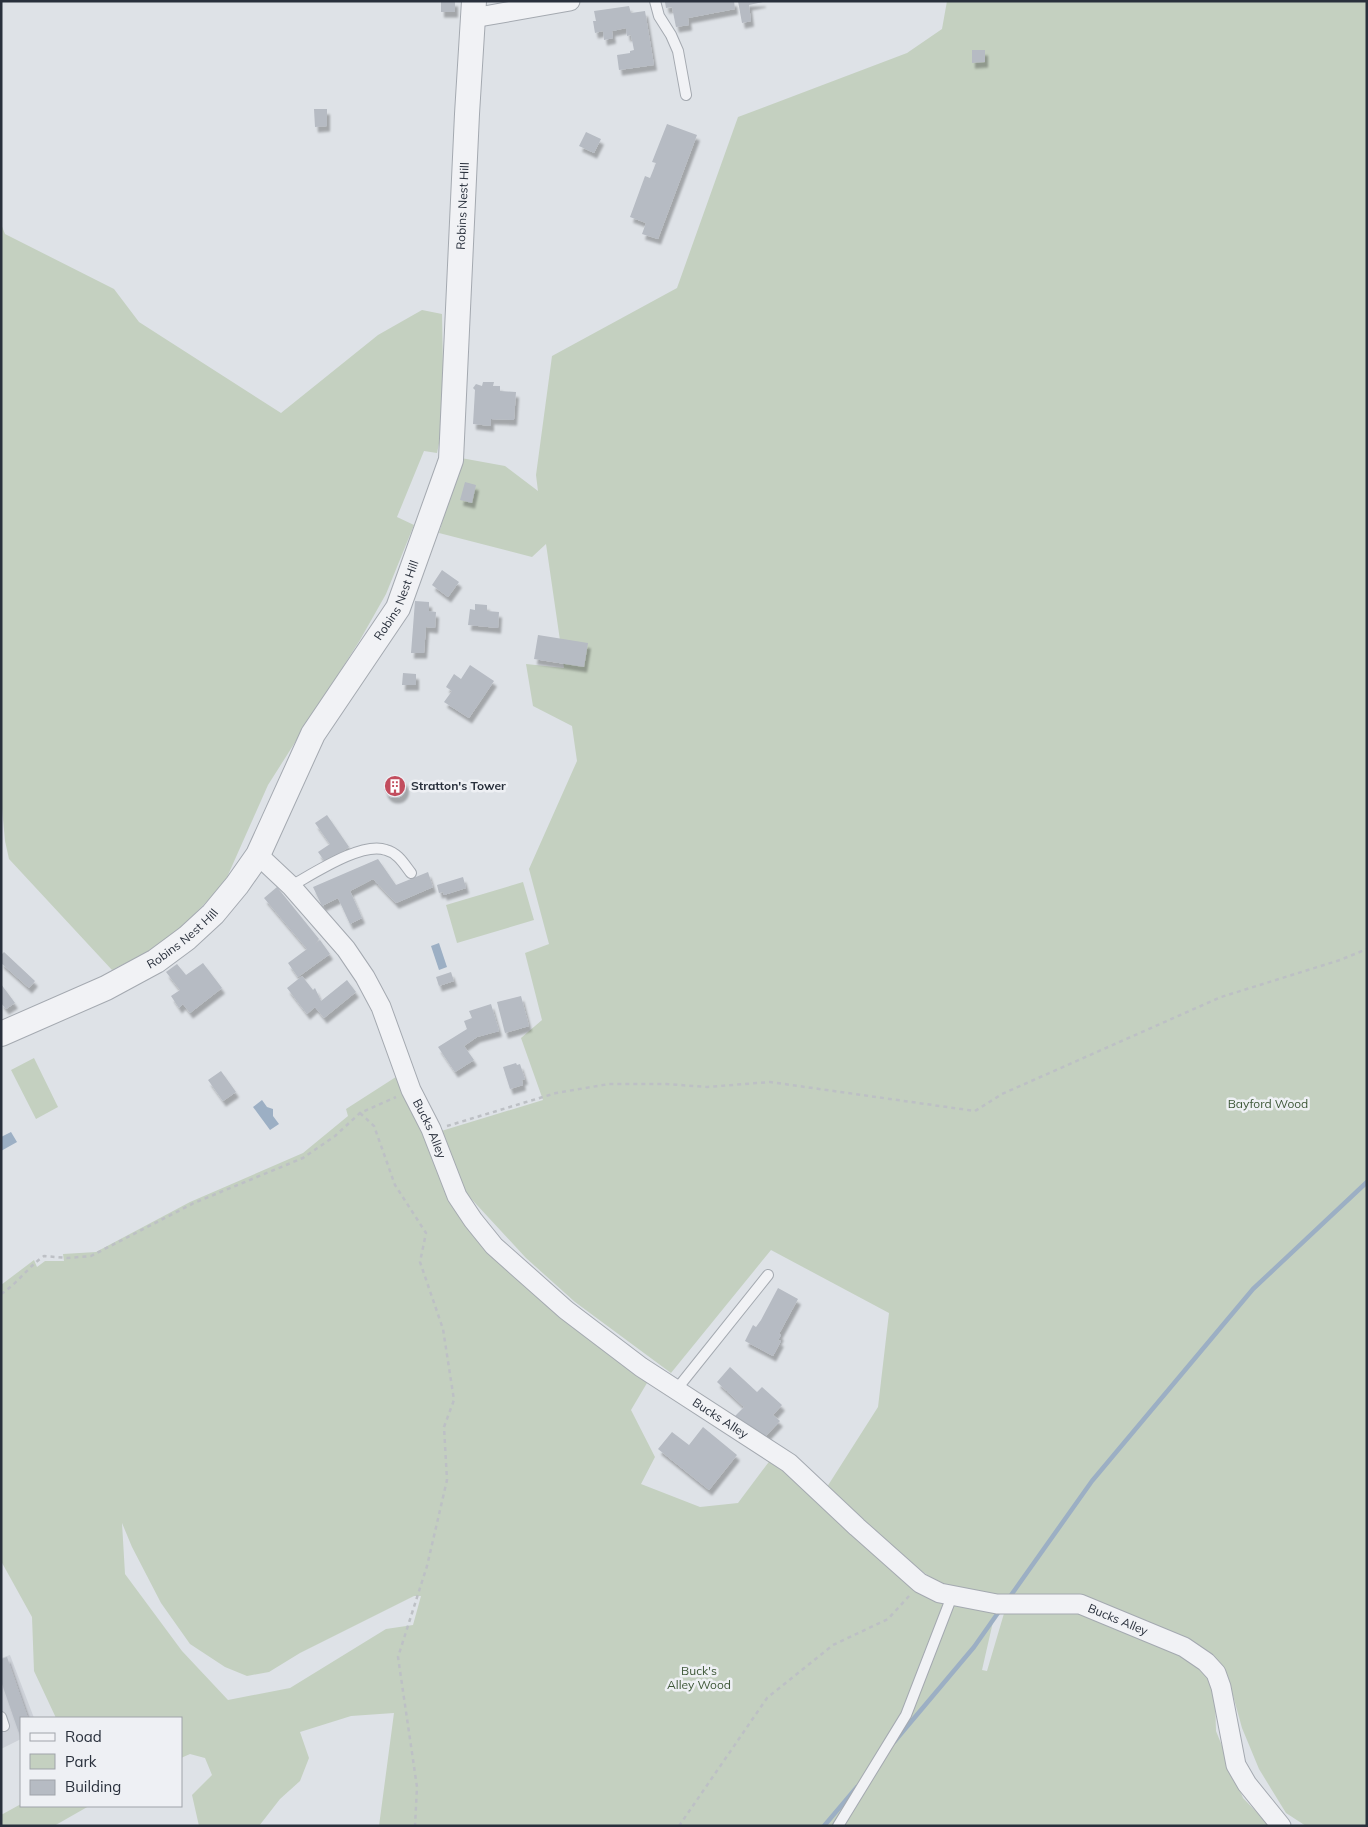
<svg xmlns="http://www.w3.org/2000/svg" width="1368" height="1827" font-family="Mulish,sans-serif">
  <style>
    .built { fill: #cdd1d8 }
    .green { fill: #c4d0c0; fill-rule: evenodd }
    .water { fill: #9cafc4 }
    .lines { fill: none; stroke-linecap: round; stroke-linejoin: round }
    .stream { stroke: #9cafc4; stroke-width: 4.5 }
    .building { fill: #b6bbc3; filter: url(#shadow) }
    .service-casing { stroke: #a4a9b0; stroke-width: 12 }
    .minor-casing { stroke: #a4a9b0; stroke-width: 21 }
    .tertiary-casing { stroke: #a4a9b0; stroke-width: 26 }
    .path { stroke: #bdc0c5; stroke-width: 2.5; stroke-dasharray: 4 4; stroke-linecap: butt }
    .service { stroke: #f1f2f5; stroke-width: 10 }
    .minor { stroke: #f1f2f5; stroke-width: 19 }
    .tertiary { stroke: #f1f2f5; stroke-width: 24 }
    .labels { text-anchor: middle; stroke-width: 5; stroke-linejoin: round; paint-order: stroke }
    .street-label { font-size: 12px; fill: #29303c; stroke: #eef0f4 }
    .poi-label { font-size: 12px; font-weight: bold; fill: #29303c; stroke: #eef0f4; text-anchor: start }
    .park-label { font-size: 12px; fill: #3d5737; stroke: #eef0f4 }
  </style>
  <defs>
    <filter id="shadow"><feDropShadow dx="3" dy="5.5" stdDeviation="1" flood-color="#0004"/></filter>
  </defs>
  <rect width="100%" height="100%" fill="#dee2e7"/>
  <!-- built -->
  <path class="built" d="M 10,1655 L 34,1718 L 21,1718 L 21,1739 L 1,1749 L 1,1658 Z"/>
  <!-- green -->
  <path class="green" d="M 947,1 L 1367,1 L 1367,1826 L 1306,1826 L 1286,1813 L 1259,1769 L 1242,1728 L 1232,1692 L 1220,1662 L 1185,1637 L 1094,1600 L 986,1596 L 937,1582 L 919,1569 L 827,1487 L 878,1407 L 889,1313 L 771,1250 L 671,1373 L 575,1302 L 526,1258 L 464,1191 L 438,1132 L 543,1100 L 521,1038 L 542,1020 L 525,953 L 549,944 L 529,869 L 577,761 L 572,726 L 533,706 L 526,664 L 564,668 L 546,544 L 532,557 L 439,533 L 461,458 L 505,466 L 538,491 L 536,475 L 552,356 L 677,288 L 738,117 L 907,53 L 942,29 Z
    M 1,224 L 5,234 L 114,289 L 139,322 L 281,413 L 378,335 L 422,310 L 442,314 L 444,420 L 437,453 L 424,451 L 397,517 L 414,525 L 386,594 L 360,640 L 268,785 L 224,884 L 167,942 L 112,970 L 9,859 L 5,841 L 1,797 Z
    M 523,882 L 534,920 L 457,943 L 446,905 Z
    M 34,1058 L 58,1107 L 36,1119 L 11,1070 Z
    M 399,1075 L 424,1126 L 518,1279 L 647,1383 L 631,1410 L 655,1457 L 641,1484 L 700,1507 L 738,1503 L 771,1459 L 930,1598 L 995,1613 L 982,1670 L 987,1671 L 1005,1610 L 1076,1609 L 1160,1642 L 1194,1663 L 1211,1682 L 1215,1697 L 1216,1731 L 1243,1798 L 1270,1826 L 379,1826 L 394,1713 L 351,1716 L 300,1732 L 309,1758 L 300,1781 L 280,1799 L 259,1826 L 199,1826 L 192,1795 L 212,1775 L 205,1758 L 190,1754 L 181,1758 L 181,1718 L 56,1718 L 34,1671 L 32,1617 L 1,1561 L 1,1285 L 34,1260 L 37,1267 L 45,1261 L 64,1261 L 63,1254 L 96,1252 L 190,1202 L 303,1153 L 348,1116 L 346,1109 ZM 122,1523 L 132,1547 L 161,1603 L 190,1644 L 225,1667 L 247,1676 L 269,1672 L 300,1653 L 414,1596 L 421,1596 L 413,1625 L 386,1629 L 290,1688 L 228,1700 L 182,1651 L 125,1574 Z
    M 21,1804 L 21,1806 L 89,1806 L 54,1826 L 1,1826 L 1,1815 Z"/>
  <!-- water -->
  <path class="water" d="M 439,943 L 447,967 L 439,970 L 431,946 Z
    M 262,1100 L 267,1107 L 273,1109 L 273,1116 L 279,1124 L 270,1130 L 253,1107 Z
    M 11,1132 L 17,1142 L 1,1151 L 1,1137 Z"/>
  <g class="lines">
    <!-- stream -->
    <path class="stream" d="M 1009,1598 L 1092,1481 L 1253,1289 L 1367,1182
      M 894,1742 L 974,1647 L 1000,1610
      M 824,1826 L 857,1787"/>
  </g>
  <!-- building -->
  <path class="building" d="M 441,1 L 455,1 L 455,12 L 441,12 Z
    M 669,1 L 734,1 L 735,9 L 688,18 L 689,25 L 676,27 L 672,7 L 666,8 L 665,2 Z
    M 738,1 L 763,1 L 763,2 L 749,5 L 751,21 L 742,23 Z
    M 629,6 L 631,13 L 645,11 L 654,65 L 619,70 L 617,55 L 630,53 L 630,51 L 634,50 L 631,35 L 627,36 L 626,28 L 612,31 L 613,38 L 604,40 L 603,31 L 595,33 L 593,21 L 596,21 L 594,11 Z
    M 972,50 L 985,50 L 985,62 L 972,63 Z
    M 314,109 L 327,109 L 327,126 L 315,127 Z
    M 667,124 L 697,135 L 658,239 L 642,234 L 646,223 L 630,217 L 645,176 L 650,178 L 656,163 L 652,162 Z
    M 586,132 L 601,139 L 594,153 L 579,146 Z
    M 483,382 L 494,382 L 493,386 L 500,386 L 500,391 L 516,392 L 514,420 L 491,419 L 491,426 L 473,424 L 475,390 L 473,388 L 476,384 L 482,386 Z
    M 465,482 L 476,485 L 472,503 L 460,500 Z
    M 442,570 L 459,582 L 448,597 L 432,585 Z
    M 415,601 L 429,602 L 429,611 L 436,612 L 435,628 L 426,627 L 424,653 L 411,653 Z
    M 475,604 L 487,605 L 487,611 L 499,612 L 498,628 L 468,625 L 470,609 L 475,610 Z
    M 538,635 L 588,643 L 584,667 L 534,659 Z
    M 470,665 L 494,681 L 469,718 L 444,702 L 452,691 L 446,687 L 454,674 L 461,679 Z
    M 403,673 L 416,674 L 416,685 L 402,685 Z
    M384 787a11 11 0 1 1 22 0a11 11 0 1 1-22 0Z
    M 327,815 L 349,847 L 326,863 L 318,852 L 330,844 L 315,823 Z
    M 378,859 L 396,885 L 428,872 L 433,887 L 396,903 L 373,879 L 350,891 L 362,918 L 350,924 L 338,898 L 322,906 L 313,887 Z
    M 463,877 L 466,888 L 444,895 L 443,892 L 439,893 L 437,885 Z
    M 277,887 L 319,939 L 315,944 L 320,940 L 330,954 L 298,977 L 288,963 L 307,949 L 264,898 Z
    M 4,952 L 35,981 L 29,988 L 1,963 L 1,955 Z
    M 203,963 L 222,988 L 190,1013 L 183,1004 L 179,1008 L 171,996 L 180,990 L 166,972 L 177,964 L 186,975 Z
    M 451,972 L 454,981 L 439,986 L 436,977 Z
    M 302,976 L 313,990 L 315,988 L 321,1001 L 347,980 L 356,992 L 324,1018 L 315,1007 L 307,1014 L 287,988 Z
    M 1,984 L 15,1003 L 6,1009 L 1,1003 Z
    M 521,996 L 529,1026 L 505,1033 L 497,1002 Z
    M 491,1004 L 499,1031 L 477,1037 L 464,1046 L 474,1060 L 455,1072 L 438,1047 L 467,1029 L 464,1021 L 472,1018 L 469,1011 Z
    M 516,1063 L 517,1065 L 520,1064 L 525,1079 L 522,1080 L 523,1085 L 510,1089 L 503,1067 Z
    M 221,1071 L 236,1092 L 223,1101 L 208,1080 Z
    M 778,1288 L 798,1299 L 779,1334 L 781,1335 L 778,1340 L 781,1341 L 773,1356 L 745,1341 L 753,1325 L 756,1327 L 761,1320 Z
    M 730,1367 L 757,1392 L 762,1387 L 782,1405 L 773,1415 L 780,1421 L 763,1439 L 743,1421 L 741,1424 L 733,1418 L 744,1407 L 717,1382 Z
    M 703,1427 L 737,1455 L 709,1490 L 658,1449 L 672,1432 L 689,1445 Z
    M 7,1657 L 28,1718 L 21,1718 L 21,1732 L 19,1733 L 1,1681 L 1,1659 Z"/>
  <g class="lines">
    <!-- service casing -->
    <g class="service-casing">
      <path id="service" d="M 655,1 L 659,16 L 671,35 L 678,51 L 686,95
        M 291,886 C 313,874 362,841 386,850 C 398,853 404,864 411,873
        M 676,1390 L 768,1275
        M 1,1717 L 4,1726
        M 838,1826 L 906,1715 L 952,1596"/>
    </g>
    <!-- minor casing -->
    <g class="minor-casing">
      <g id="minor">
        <path d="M 473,18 L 570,1"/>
        <path id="s1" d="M 258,855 L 291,886 L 346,949 L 365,977 L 381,1007 L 411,1090 L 431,1129 L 457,1196 L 473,1220 L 494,1246 L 566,1310 L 641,1367 L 789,1463 L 857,1527 L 920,1583 L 940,1593 L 997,1604 L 1080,1604 L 1184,1647 L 1206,1662 L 1216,1673 L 1221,1687 L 1236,1765 L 1247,1784 L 1281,1826"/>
      </g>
    </g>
    <!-- tertiary casing -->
    <g class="tertiary-casing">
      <g id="tertiary">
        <path id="s2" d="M 1,1034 L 106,988 L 156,961 L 187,938 L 213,914 L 237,885 L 258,855 L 313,734 L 398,608 L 451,460 L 467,114 L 474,1"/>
      </g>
    </g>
    <!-- path -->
    <path class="path" d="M 360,1113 L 374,1126 L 395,1185 L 426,1233 L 420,1262 L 443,1329 L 454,1400 L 444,1427 L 447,1480 L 427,1566 L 398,1657 L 417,1787 L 415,1826
      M 447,1126 L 556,1093 L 609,1084 L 666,1084 L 707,1087 L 770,1082 L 975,1111 L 1002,1094 L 1221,997 L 1340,960 L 1367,949
      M 1,1294 C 18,1283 28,1267 44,1256 L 67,1258 L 91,1256 L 194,1203 L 303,1158 L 335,1136 L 360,1113 L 396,1097
      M 679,1826 L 767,1698 L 833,1645 L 888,1619 L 910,1595"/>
    <!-- service -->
    <use href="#service" class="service"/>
    <!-- minor -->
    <use href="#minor" class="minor"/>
    <!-- tertiary -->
    <use href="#tertiary" class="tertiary"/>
  </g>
  <!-- icons -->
  <defs>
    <g id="building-disc" transform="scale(1.125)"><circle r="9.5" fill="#c24d5e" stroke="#eef0f4"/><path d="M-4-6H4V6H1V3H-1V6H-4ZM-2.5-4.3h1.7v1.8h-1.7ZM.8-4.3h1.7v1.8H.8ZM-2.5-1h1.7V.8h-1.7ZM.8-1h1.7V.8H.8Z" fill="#fff"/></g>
  </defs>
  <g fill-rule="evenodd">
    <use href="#building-disc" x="395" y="786"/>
  </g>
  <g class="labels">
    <!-- street labels -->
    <g class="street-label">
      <text dy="4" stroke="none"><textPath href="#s2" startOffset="1016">Robins Nest Hill</textPath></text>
      <text dy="4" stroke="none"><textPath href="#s2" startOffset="611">Robins Nest Hill</textPath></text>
      <text dy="4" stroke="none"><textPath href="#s2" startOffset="206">Robins Nest Hill</textPath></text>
      <text dy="4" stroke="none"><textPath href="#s1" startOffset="328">Bucks Alley</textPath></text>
      <text dy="4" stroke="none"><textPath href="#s1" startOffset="748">Bucks Alley</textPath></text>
      <text dy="4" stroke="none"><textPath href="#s1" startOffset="1212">Bucks Alley</textPath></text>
    </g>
    <!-- poi labels -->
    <g class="poi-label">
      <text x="411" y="790">Stratton's Tower</text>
    </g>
    <!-- park labels -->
    <g class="park-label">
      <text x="1268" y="1108">Bayford Wood</text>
      <text x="699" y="1675">Buck's<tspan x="699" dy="14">Alley Wood</tspan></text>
    </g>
  </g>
  <!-- border -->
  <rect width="1368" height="1827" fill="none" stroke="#29303c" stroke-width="5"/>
  <!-- legend -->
  <rect x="20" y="1717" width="162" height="90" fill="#eef0f4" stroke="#9fa3aa"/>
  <rect x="30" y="1733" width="25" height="8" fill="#f1f2f5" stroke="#9fa3aa"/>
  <text x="65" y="1742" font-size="15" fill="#29303c">Road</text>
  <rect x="30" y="1754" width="25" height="15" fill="#c4d0c0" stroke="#9fa3aa"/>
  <text x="65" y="1767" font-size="15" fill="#29303c">Park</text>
  <rect x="30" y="1780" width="25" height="15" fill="#b6bbc3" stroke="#9fa3aa"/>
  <text x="65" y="1792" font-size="15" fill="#29303c">Building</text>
</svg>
